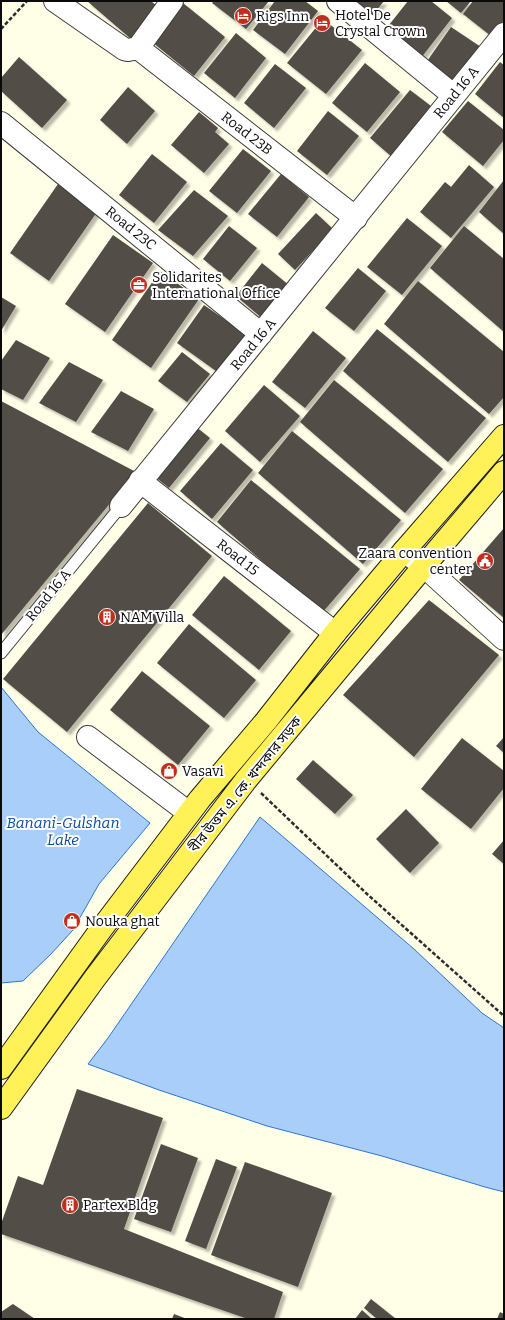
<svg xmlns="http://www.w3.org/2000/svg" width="505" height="1320" font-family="Bitter,'Noto Sans Bengali',serif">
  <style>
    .water { fill: #a9cef9; stroke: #2c76d4 }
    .building { fill: #534d46; filter: url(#shadow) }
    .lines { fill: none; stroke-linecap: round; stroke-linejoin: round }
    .lane-casing { stroke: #3d3d3d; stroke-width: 13 }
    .street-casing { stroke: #3d3d3d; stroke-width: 24 }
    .primary-casing { stroke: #1b1b1b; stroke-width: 24 }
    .path { stroke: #2c2c2c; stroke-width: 2.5; stroke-dasharray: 4 2; stroke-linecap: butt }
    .lane { stroke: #fff; stroke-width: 11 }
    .street { stroke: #fff; stroke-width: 22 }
    .primary { stroke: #fff157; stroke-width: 22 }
    .labels { text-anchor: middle; stroke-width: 4; stroke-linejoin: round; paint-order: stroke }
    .poi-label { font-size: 14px; fill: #0a0a0a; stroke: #fff; text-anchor: start }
    .street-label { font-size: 14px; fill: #0a0a0a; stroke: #fff }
    .water-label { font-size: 15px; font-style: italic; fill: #0e49a1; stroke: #fff }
  </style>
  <defs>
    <filter id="shadow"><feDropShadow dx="3.5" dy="3.5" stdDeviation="1" flood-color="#0004"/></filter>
  </defs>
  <rect width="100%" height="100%" fill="#fffee7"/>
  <!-- water -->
  <path class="water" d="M 1,687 L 38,732 L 150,823 L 99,884 L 73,930 L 51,954 L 23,981 L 1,983 Z
    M 260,817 L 414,949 L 482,1013 L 504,1028 L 504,1192 L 485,1187 L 382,1156 L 267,1126 L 159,1090 L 88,1064 L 108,1038 Z"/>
  <!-- building -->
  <path class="building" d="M 87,1 L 151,1 L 158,7 L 131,39 Z
    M 214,1 L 269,1 L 246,29 L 212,3 Z
    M 275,1 L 305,1 L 318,11 L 285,54 L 253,30 Z
    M 356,1 L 384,1 L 373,15 Z
    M 408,1 L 431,1 L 452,18 L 421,58 L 385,30 Z
    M 446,1 L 471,1 L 461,13 Z
    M 473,1 L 504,1 L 504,20 L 491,36 L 463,14 Z
    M 183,3 L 225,37 L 194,76 L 152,42 Z
    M 323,19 L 362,50 L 326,94 L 287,63 Z
    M 451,27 L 481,47 L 454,84 L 425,64 Z
    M 236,33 L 266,58 L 235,98 L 204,73 Z
    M 19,57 L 67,100 L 42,128 L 1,91 L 1,78 Z
    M 500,62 L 504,65 L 504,118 L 475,94 Z
    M 365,63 L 400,92 L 367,132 L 332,103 Z
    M 275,64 L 306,88 L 274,128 L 244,103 Z
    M 128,87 L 155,111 L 127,144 L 100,120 Z
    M 410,90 L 431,106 L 392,157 L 370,138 Z
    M 468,101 L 504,130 L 504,140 L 483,166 L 442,132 Z
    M 328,111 L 359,136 L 327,175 L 297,151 Z
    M 199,112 L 218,128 L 215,132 L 229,144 L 204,173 L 171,145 Z
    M 243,149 L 271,171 L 237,213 L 209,191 Z
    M 152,154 L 187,182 L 154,223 L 119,195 Z
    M 469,165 L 494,187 L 451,238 L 420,212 L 445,182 L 451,187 Z
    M 281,174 L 309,197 L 277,237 L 248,214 Z
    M 504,180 L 504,234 L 479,212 Z
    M 58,184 L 97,212 L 49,281 L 10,253 Z
    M 194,190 L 228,216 L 193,256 L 158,230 Z
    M 316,213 L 333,229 L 295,270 L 278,254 Z
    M 407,218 L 442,246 L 402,295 L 367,267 Z
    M 229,226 L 257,248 L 230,281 L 203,259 Z
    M 464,226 L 504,259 L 504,332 L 430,268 Z
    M 113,235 L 153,263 L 105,332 L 65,304 Z
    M 262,263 L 290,286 L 263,319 L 236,296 Z
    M 358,268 L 386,291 L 354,331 L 325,308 Z
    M 160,271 L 199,299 L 151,368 L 112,340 Z
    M 418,281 L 504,352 L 504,397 L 489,414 L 384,324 Z
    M 1,297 L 16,306 L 1,331 Z
    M 204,305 L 247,335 L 216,371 L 177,343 Z
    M 377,329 L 486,418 L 448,462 L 343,371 Z
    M 313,331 L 346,358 L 305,408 L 272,382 Z
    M 16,340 L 50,358 L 23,400 L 1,389 L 1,361 Z
    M 182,352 L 210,374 L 187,402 L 158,381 Z
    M 69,362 L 103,380 L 76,422 L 39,403 Z
    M 334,380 L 443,469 L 405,513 L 300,422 Z
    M 264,385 L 300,416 L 260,462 L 225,431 Z
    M 121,391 L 154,409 L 128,451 L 91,432 Z
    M 1,401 L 136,472 L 1,635 Z
    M 195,426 L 210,438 L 169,488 L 154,476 Z
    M 292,431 L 401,520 L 363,564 L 258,473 Z
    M 221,443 L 253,470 L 212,519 L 180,491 Z
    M 251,480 L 360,569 L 322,613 L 217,522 Z
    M 148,503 L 212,556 L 67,732 L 3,679 Z
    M 504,528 L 504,618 L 459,580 Z
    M 224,576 L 291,631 L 259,670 L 192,615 Z
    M 429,600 L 499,655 L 414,757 L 343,695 Z
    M 189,624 L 256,680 L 224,718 L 157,663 Z
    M 142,671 L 210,726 L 178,765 L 110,710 Z
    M 504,737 L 504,753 L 496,746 Z
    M 462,738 L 504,771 L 504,788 L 471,829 L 421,789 Z
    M 313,760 L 353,795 L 335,814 L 296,779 Z
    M 406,809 L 439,843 L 410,873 L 376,839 Z
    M 504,840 L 504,864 L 492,854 Z
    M 77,1089 L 163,1118 L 124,1229 L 283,1292 L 274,1319 L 248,1319 L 1,1234 L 1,1224 L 18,1176 L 43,1185 Z
    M 161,1144 L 198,1158 L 171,1232 L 134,1219 Z
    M 216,1159 L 237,1167 L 206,1249 L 185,1241 Z
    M 245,1162 L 332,1193 L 298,1287 L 211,1255 Z
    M 371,1299 L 396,1319 L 377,1319 L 364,1308 Z
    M 13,1304 L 35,1319 L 1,1319 L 1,1312 Z
    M 362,1310 L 372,1319 L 355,1319 Z
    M 500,1312 L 504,1314 L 504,1319 L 497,1319 Z
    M 174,1314 L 187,1319 L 172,1319 Z"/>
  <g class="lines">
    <!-- lane casing -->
    <g class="lane-casing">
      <path id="lane" d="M 1,653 L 121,506"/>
    </g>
    <!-- street casing -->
    <g class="street-casing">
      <path id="street" d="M 55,1 L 124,49 L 128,50 L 138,48
        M 338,1 L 453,95
        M 138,48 L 356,218
        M 138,48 L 172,1
        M 1,123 L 261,334
        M 140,481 L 335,633
        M 121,506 L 504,34
        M 404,551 L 424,566 L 504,639
        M 88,737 L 189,813"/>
    </g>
    <!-- primary casing -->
    <g class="primary-casing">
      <path id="primary" d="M 1,1068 L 102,928 L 200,799 L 266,721 L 335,633 L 404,551 L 504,436
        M 1,1108 L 95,978 L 246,780 L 424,566 L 504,472"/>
    </g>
    <!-- path -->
    <path class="path" d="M 1,29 L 27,1
      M 261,793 L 367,894 L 504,1016"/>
    <!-- lane -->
    <use href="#lane" class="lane"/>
    <!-- street -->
    <use href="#street" class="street"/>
    <!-- primary -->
    <use href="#primary" class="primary"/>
  </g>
  <!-- icons -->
  <defs>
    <g id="hotel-disc" transform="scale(0.9)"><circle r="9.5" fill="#c02e1c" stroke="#fff"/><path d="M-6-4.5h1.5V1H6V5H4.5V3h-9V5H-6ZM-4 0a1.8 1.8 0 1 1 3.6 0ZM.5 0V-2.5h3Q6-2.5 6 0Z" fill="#fff"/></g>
    <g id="office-disc" transform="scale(0.9)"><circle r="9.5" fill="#c02e1c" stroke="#fff"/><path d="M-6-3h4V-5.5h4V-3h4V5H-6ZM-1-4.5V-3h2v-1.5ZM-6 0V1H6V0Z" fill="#fff"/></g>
    <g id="civic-disc" transform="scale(0.9)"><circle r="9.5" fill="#c02e1c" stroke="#fff"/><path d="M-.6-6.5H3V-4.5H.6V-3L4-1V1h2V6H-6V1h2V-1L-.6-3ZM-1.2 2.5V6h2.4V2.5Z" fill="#fff"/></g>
    <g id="building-disc" transform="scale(0.9)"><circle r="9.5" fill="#c02e1c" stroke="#fff"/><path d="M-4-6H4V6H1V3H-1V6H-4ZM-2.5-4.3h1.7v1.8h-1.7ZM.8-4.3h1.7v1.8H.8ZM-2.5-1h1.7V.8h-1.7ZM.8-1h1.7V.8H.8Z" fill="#fff"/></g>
    <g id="shop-disc" transform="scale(0.9)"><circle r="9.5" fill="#c02e1c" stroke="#fff"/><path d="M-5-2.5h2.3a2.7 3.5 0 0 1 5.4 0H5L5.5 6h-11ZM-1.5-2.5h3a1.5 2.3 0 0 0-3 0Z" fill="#fff"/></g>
  </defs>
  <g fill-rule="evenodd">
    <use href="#hotel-disc" x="243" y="16"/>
    <use href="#hotel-disc" x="322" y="23"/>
    <use href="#office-disc" x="139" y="285"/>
    <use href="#civic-disc" x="485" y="561"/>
    <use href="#building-disc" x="107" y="617"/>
    <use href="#shop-disc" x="169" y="771"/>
    <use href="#shop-disc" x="72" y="921"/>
    <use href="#building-disc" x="70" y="1205"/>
  </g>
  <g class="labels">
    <!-- poi labels -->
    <g class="poi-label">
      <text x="335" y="20">Hotel De<tspan x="335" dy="16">Crystal Crown</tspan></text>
      <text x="256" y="21">Rigs Inn</text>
      <text x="152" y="282">Solidarites<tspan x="152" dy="16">International Office</tspan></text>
      <text x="472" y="558" text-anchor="end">Zaara convention<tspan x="472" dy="16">center</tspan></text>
      <text x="120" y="622">NAM Villa</text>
      <text x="182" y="776">Vasavi</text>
      <text x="85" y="926">Nouka ghat</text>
      <text x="83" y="1210">Partex Bldg</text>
    </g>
    <!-- street labels -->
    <g class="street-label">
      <text transform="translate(456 92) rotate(-51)" y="5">Road 16 A</text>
      <text transform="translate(247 133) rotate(38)" y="5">Road 23B</text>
      <text transform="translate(131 228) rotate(39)" y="5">Road 23C</text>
      <text transform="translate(253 344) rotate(-51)" y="5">Road 16 A</text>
      <text transform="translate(238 557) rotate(38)" y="5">Road 15</text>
      <text transform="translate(48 595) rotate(-51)" y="5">Road 16 A</text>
      <text transform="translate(245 784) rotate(-51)" y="5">বীর উত্তম এ. কে. খন্দকার সড়ক</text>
    </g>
    <!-- water labels -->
    <g class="water-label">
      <text x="63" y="828">Banani-Gulshan<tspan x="63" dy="17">Lake</tspan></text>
    </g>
  </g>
  <!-- border -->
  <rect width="505" height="1320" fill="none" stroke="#0a0a0a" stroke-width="4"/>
</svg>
